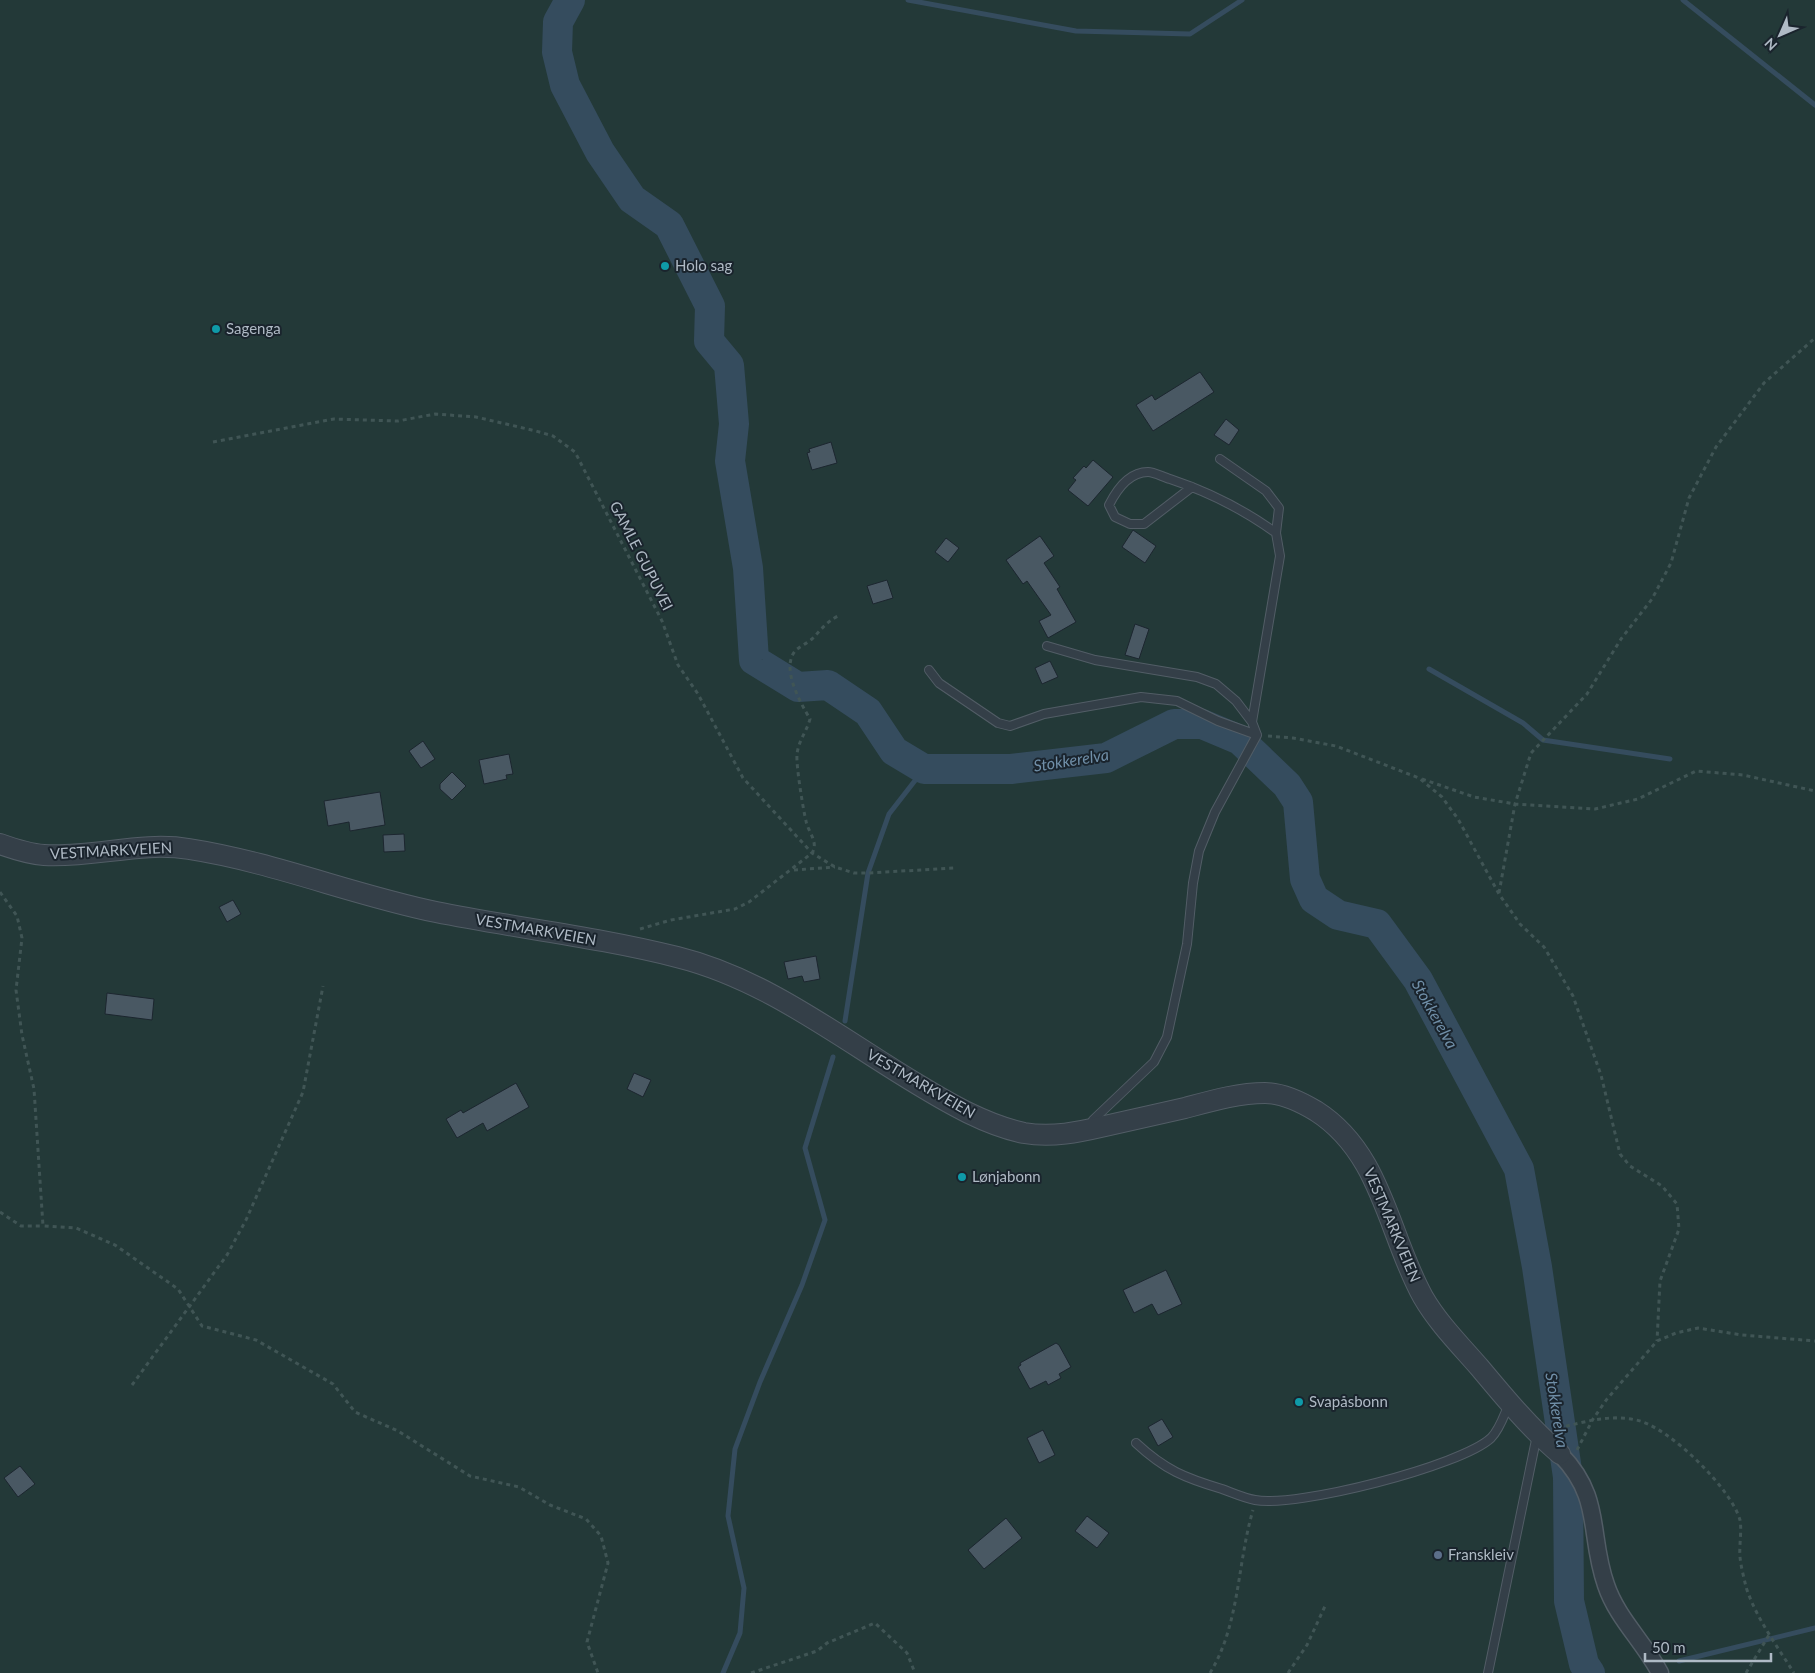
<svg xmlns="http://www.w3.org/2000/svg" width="1815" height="1673" font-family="Lato,sans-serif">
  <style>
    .green { fill: #233938 }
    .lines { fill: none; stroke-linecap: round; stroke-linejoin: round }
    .stream { stroke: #354c5e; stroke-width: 5 }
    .river { stroke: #354c5e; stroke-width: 30 }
    .building { fill: #495863; stroke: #1c262f }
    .service-casing { stroke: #525d66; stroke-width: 10 }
    .minor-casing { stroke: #525d66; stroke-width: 19 }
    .tertiary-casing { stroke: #525d66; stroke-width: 22 }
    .path { stroke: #405555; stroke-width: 3; stroke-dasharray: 4 4; stroke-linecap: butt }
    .service { stroke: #343f48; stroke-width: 8 }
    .minor { stroke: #343f48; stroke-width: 16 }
    .tertiary { stroke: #343f48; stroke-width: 20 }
    .culture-dot { fill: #0f9aa8; stroke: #1a242d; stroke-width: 2 }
    .service-dot { fill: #5c6f8a; stroke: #1a242d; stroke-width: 2 }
    .labels { text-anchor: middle; stroke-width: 4; stroke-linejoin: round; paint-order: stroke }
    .poi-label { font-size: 15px; fill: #afbac5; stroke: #1a242d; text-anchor: start }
    .street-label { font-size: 15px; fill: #afbac5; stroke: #1a242d }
    .water-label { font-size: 16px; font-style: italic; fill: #708fa8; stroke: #1a242d }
  </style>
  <rect width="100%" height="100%" fill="#212d38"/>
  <!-- green -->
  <path class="green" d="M 0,0 L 1815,0 L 1815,1673 L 0,1673 Z"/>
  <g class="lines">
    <!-- stream -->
    <path class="stream" d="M 908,0 L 1076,31 L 1190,34 L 1242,0
      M 1683,0 L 1815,105
      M 1429,669 L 1523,723 L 1543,740 L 1670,759
      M 845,1021 L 868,873 L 889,814 L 924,769
      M 1679,1661 L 1815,1628
      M 723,1673 L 740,1633 L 744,1588 L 728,1516 L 735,1449 L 760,1382 L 802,1285 L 825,1220 L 805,1148 L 833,1057"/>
    <!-- river -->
    <path class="river" d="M 570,0 L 558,22 L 557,52 L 565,85 L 600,152 L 632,199 L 669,225 L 710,306 L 709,341 L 729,365 L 734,424 L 730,461 L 748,568 L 754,660 L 798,687 L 828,685 L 868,712 L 894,751 L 924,769 L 1011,769 L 1106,758 L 1174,724 L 1202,724 L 1240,740 L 1287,785 L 1298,802 L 1305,879 L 1314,899 L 1338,915 L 1377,924 L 1418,980 L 1519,1169 L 1537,1267 L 1568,1477 L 1569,1601 L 1584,1664 L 1590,1673"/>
  </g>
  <!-- building -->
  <path class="building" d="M 1200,372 L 1214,392 L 1153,431 L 1136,405 L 1152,395 L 1155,400 Z
    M 1226,419 L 1239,430 L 1229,445 L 1214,435 Z
    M 831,442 L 837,463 L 812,470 L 807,453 L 810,452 L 809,449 Z
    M 1093,460 L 1113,477 L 1088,506 L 1068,490 L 1076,480 L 1073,478 L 1084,466 L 1086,468 Z
    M 1133,530 L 1156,546 L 1145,563 L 1122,547 Z
    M 1040,536 L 1054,556 L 1044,563 L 1060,587 L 1057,589 L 1076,622 L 1048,638 L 1039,621 L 1051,615 L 1027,581 L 1023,584 L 1006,560 Z
    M 946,538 L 959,548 L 948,562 L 935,552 Z
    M 887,580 L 893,598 L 873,604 L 867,586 Z
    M 1135,624 L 1149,629 L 1139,659 L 1125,655 Z
    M 1050,661 L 1058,677 L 1042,684 L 1035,668 Z
    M 423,741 L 435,759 L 421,768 L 409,751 Z
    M 509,754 L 513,774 L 506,775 L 507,779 L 484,784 L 479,760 Z
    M 452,772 L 466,786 L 452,800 L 440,789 L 440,784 Z
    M 380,792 L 385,825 L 350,831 L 349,822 L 328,826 L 324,801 Z
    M 404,834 L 405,851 L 384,852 L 383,835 Z
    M 233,900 L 241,914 L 227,922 L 219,907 Z
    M 816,956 L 820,979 L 804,982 L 802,976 L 788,979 L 784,962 Z
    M 107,993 L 154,999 L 152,1020 L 105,1014 Z
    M 634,1073 L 651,1080 L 643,1097 L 627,1089 Z
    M 516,1083 L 529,1107 L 487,1131 L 483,1123 L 457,1138 L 446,1119 L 461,1110 L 463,1113 Z
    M 1166,1270 L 1182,1304 L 1158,1315 L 1152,1304 L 1134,1313 L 1123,1290 Z
    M 1056,1343 L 1059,1345 L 1071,1367 L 1059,1374 L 1061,1378 L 1048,1385 L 1046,1381 L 1030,1389 L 1018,1367 L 1021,1365 L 1020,1363 Z
    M 1162,1419 L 1173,1437 L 1158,1446 L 1148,1427 Z
    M 1043,1430 L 1055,1455 L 1039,1463 L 1027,1438 Z
    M 20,1466 L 35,1484 L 18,1497 L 4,1478 Z
    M 1087,1516 L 1109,1533 L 1097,1548 L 1075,1531 Z
    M 1006,1518 L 1022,1538 L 984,1569 L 968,1550 Z"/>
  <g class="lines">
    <!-- service casing -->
    <g class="service-casing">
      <path id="service" d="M 1192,487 L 1144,524 L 1130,524 L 1115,517 L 1109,505 C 1116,491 1129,472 1148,472 C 1154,472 1163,477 1170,479 C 1209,492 1243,509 1276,533
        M 1047,646 L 1095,660 L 1197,677 L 1216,684 L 1236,701 L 1252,722
        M 929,670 L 939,683 L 998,723 L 1010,726 L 1044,714 L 1141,697 L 1177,701 L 1218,721 L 1257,735
        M 1090,1126 L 1093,1120 L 1154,1062 L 1167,1037 L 1187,944 L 1193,883 L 1199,851 L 1215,812 L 1257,735 L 1252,722 L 1280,556 L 1276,533 L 1279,508 L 1266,491 L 1220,459
        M 1136,1443 C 1165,1470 1185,1478 1222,1489 C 1233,1493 1244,1498 1255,1500 C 1296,1508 1461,1466 1491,1438 C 1500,1429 1504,1415 1509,1404
        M 1488,1673 L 1537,1435"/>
    </g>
    <!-- minor casing -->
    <g class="minor-casing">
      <path id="minor" d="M 1560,1454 C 1603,1498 1588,1534 1606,1585 C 1617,1618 1644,1642 1660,1673"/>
    </g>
    <!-- tertiary casing -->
    <g class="tertiary-casing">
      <path id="tertiary" d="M 0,844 C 14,849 29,854 44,855 C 93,858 141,841 189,849 C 273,862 353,895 436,912 C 516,928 598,937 677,957 C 766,979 840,1038 917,1084 C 950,1104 986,1125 1024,1133 C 1052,1138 1079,1132 1105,1126 C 1132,1120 1158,1114 1185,1108 C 1211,1101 1238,1093 1265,1093 C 1283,1093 1301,1102 1316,1111 C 1382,1153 1388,1234 1423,1297 C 1438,1323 1460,1345 1480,1368 C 1505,1398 1530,1428 1560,1454"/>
    </g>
    <!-- path -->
    <path class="path" d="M 213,442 L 334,419 L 398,421 L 435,414 L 476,417 L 536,431 L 553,436 L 575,452 L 662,621 L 678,665 L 698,694 L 743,778 L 812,853 L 835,867 L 854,873 L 868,873 L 955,868
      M 1268,736 L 1293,738 L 1336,746 L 1419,778 L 1442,797 L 1458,819 L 1499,894 L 1520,924 L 1544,947 L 1573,996 L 1601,1075 L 1620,1154 L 1630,1166 L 1662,1186 L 1677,1204 L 1679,1229 L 1660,1281 L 1657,1341
      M 1422,779 L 1474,797 L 1515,804 L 1595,809 L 1638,799 L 1696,771 L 1743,775 L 1815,791
      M 794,870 L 835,867
      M 0,892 L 17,916 L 22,938 L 16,990 L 22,1035 L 34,1089 L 43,1226 L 76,1228 L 115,1245 L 178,1289 L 202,1326 L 256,1340 L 333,1384 L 355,1412 L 398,1431 L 470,1476 L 519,1487 L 550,1505 L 586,1519 L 601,1536 L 608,1563 L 587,1642 L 598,1673
      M 1499,893 L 1515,804 L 1531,753 L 1587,694 L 1621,639 L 1652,599 L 1671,563 L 1689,498 L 1716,447 L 1764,383 L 1815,338
      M 640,929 L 671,920 L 735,909 L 749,902 L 812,853 C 819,842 808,832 806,821 C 803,809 796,765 797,755 C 798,741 807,731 810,719 C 800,702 780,667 796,650 C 801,646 807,643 812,639 C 821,630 826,622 838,616
      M 0,1212 L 21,1226 L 43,1226
      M 132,1385 L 227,1255 L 246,1220 L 303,1092 L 323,986
      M 1558,1428 C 1585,1422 1609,1414 1636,1420 C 1668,1426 1731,1488 1740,1520 C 1742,1531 1739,1545 1740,1557 C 1741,1567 1744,1578 1746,1587 C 1756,1618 1777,1646 1794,1673
      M 1577,1450 L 1593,1419 L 1607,1399 L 1657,1341 L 1676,1333 L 1698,1328 L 1742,1335 L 1815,1341
      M 751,1673 L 817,1651 L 827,1643 L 875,1623 L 907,1653 L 915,1673
      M 1210,1673 C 1240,1624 1237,1564 1253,1510
      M 1288,1673 L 1307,1645 L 1326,1604
      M 1746,1673 L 1769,1635"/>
    <!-- service -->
    <use href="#service" class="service"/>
    <!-- minor -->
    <use href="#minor" class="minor"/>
    <!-- tertiary -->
    <use href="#tertiary" class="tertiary"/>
  </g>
  <!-- markers -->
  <g class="culture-dot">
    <circle cx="665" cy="266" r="5"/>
    <circle cx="216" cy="329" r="5"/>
    <circle cx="962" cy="1177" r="5"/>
    <circle cx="1299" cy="1402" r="5"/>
  </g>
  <circle class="service-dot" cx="1438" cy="1555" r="5"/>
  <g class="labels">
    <!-- poi labels -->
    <g class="poi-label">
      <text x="675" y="271">Holo sag</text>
      <text x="226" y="334">Sagenga</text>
      <text x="972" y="1182">Lønjabonn</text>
      <text x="1309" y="1407">Svapåsbonn</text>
      <text x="1448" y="1560">Franskleiv</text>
    </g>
    <!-- street labels -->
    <g class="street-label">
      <text transform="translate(641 556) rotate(63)" y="5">GAMLE GUPUVEI</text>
      <text transform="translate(111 851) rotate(-3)" y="5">VESTMARKVEIEN</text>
      <text transform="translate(536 930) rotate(10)" y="5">VESTMARKVEIEN</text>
      <text transform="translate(921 1084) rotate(30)" y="5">VESTMARKVEIEN</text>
      <text transform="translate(1392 1225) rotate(67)" y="5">VESTMARKVEIEN</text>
    </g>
    <!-- water labels -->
    <g class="water-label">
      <text transform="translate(1071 760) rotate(-9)" y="6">Stokkerelva</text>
      <text transform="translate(1435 1014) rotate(61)" y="6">Stokkerelva</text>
      <text transform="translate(1557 1410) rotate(81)" y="6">Stokkerelva</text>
    </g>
  </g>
  <!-- north arrow -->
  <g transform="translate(1780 35) rotate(225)" stroke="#1a242d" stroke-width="4" paint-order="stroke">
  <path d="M0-4L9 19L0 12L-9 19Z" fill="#afbac5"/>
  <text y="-8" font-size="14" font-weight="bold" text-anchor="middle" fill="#afbac5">N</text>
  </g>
  <!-- scale -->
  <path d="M1645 1653v8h126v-8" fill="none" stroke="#afbac5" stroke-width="2.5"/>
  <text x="1652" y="1653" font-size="15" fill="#afbac5" stroke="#1a242d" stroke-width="4" paint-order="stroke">50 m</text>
</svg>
